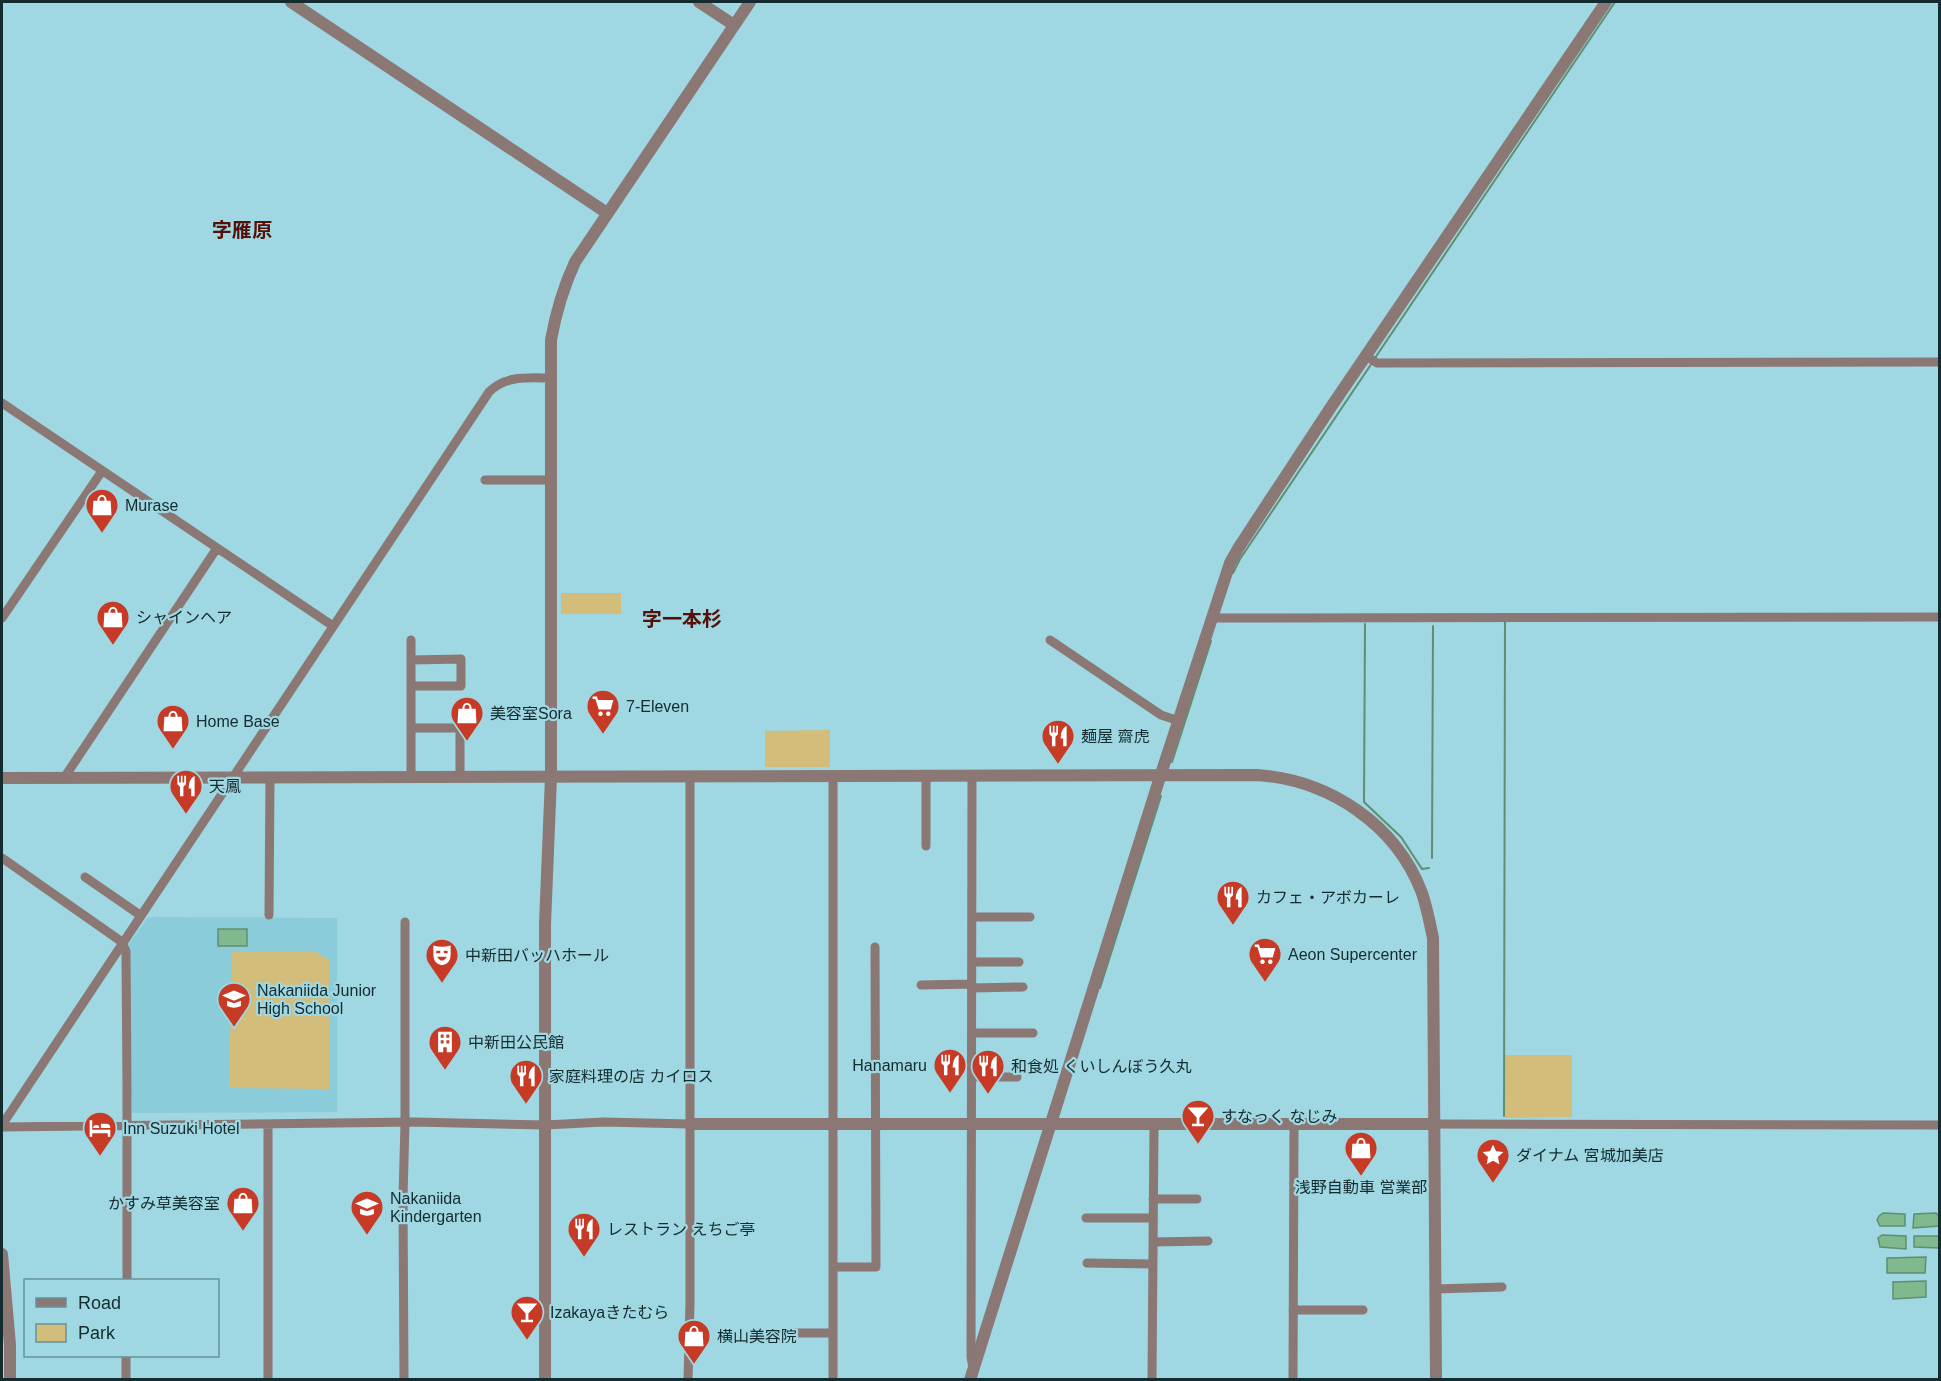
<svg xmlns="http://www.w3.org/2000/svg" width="1941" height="1381" font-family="Helvetica,'Noto Sans JP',sans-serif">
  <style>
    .built { fill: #8accd9 }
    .green { fill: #d3bd7b }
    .water { fill: #7fb98d; stroke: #5f8e71; stroke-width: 1.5 }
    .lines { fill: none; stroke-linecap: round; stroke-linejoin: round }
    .stream { stroke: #5f8e71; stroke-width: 2 }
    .minor { stroke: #8b7773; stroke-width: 9 }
    .tertiary { stroke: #8b7773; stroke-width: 12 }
    .labels { text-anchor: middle; stroke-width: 4.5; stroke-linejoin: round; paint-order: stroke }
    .poi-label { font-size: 16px; fill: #142b2f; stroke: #9fd7e2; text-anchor: start }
    .quarter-label { font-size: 20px; font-weight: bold; fill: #541108; stroke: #9fd7e2 }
  </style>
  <rect width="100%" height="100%" fill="#9fd7e2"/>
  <!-- built -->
  <path class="built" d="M 148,917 L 337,918 L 337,1112 L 132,1113 L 129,944 Z"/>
  <!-- green -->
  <path class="green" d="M 561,593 L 621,593 L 621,614 L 561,614 Z
    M 830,730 L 830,767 L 765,767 L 765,731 Z
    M 232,952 L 316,952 L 329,960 L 329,1089 L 229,1088 Z
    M 1505,1055 L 1572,1055 L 1572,1117 L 1505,1118 Z"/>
  <!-- water -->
  <path class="water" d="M 218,929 L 247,929 L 247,946 L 218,946 Z
    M 1883,1213 L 1905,1214 L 1905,1226 L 1880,1226 L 1877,1220 L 1879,1216 Z
    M 1936,1213 L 1939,1216 L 1939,1226 L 1913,1228 L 1914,1214 Z
    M 1882,1235 L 1906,1236 L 1906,1249 L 1880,1247 L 1878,1238 Z
    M 1914,1236 L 1939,1236 L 1939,1248 L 1914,1247 Z
    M 1926,1257 L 1925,1273 L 1887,1273 L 1887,1258 Z
    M 1926,1281 L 1926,1297 L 1893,1299 L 1893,1282 Z"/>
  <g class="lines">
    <!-- stream -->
    <path class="stream" d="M 1375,358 L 1615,2
      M 1233,573 L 1240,559 L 1372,363
      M 1365,624 L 1364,802 L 1401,837 L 1422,869 L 1429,868
      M 1172,762 L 1211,641
      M 1432,858 L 1433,626
      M 1100,988 L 1161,796
      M 1504,1116 L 1505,622"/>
    <!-- minor -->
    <path class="minor" d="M 1366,356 L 1377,363 L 1940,362
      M 2,403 L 333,626
      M 485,480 L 552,480
      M 2,618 L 102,471
      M 1211,618 L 1940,617
      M 1050,640 L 1161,715 L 1179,721
      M 411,660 L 461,659 L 461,686 L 411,686
      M 411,728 L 460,728 L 460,777
      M 411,777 L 411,640
      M 833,777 L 833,1380
      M 972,777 L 971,1357 L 973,1368
      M 64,778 L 217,548
      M 926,846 L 926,777
      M 2,858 L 122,942 L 126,951 L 127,1087 L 127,1280
      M 85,877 L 140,915
      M 269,915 L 270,777
      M 972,917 L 1030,917
      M 972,962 L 1019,962
      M 921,985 L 972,984
      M 972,988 L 1023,987
      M 972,1033 L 1033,1033
      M 972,1077 L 1017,1077
      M 1434,1124 L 1940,1125
      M 2,1125 L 489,392 C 506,375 528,378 551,378
      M 2,1127 L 415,1122 L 545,1125 L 604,1122 L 690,1124
      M 1153,1199 L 1197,1199
      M 1086,1218 L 1153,1218
      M 1153,1242 L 1208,1241
      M 1087,1263 L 1153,1264
      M 833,1267 L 876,1267 L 875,947
      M 1435,1289 L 1502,1287
      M 1293,1310 L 1363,1310
      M 768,1333 L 833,1333
      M 126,1380 L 126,1356
      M 268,1380 L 268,1124
      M 404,1380 L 403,1197 L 405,1123 L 405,922
      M 688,1380 L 690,1302 L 690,777
      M 1152,1380 L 1154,1125
      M 1293,1380 L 1294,1125"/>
    <!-- tertiary -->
    <path class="tertiary" d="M 291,2 L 607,213
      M 699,2 L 734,25
      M 2,778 L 1257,775 C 1329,780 1396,824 1422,893 C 1427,908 1430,923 1433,938 L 1436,1380
      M 690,1124 L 1434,1124
      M 2,1254 L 10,1345 L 10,1380
      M 545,1380 L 545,924 L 551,777 L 551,340 C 556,312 563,288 575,262 L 750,2
      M 970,1380 L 1160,777 L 1230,563 L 1239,547 L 1331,407 L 1606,2"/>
  </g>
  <!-- icons -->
  <defs>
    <g id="shop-pin" transform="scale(1.725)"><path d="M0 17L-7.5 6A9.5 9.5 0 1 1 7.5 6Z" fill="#c63a26" stroke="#9fd7e2"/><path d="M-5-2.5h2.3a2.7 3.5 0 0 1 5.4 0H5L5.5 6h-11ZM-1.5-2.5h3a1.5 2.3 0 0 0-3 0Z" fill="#fff"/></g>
    <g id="supermarket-pin" transform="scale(1.725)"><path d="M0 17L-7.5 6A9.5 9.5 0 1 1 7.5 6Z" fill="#c63a26" stroke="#9fd7e2"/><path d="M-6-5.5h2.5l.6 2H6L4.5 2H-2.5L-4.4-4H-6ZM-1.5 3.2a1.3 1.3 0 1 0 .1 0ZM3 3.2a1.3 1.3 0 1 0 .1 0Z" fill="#fff"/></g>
    <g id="restaurant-pin" transform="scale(1.725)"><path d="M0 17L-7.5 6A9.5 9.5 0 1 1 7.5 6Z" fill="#c63a26" stroke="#9fd7e2"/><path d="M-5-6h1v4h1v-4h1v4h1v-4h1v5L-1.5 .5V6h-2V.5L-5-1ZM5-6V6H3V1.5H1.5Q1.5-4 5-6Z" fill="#fff"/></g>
    <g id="theatre-pin" transform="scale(1.725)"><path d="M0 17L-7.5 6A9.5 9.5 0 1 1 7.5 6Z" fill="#c63a26" stroke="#9fd7e2"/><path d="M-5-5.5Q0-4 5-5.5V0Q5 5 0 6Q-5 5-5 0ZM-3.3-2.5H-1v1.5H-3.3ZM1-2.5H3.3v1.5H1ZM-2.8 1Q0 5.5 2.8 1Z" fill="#fff"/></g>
    <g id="school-pin" transform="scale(1.725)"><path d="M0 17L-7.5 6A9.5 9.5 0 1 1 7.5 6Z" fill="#c63a26" stroke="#9fd7e2"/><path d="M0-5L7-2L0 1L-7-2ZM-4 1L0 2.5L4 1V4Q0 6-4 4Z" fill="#fff"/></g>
    <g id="building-pin" transform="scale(1.725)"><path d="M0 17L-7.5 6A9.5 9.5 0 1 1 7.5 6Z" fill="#c63a26" stroke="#9fd7e2"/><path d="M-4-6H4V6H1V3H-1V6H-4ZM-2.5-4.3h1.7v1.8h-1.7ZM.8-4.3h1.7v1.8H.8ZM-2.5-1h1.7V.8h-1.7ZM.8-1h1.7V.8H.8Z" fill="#fff"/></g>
    <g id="bar-pin" transform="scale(1.725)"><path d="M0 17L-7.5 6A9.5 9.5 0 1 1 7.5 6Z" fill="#c63a26" stroke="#9fd7e2"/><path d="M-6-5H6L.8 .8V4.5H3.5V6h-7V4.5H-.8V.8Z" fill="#fff"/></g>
    <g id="hotel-pin" transform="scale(1.725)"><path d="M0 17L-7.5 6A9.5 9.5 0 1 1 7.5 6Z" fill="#c63a26" stroke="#9fd7e2"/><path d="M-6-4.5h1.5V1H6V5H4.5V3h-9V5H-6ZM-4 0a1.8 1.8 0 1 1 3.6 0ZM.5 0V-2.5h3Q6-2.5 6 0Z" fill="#fff"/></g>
    <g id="sight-pin" transform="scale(1.725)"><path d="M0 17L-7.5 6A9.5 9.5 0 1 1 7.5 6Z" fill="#c63a26" stroke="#9fd7e2"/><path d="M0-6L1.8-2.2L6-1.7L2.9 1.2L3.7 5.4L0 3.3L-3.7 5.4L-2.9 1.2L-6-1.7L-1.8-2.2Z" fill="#fff"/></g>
  </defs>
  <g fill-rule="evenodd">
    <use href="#shop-pin" x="102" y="505"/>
    <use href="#shop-pin" x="113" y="617"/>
    <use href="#supermarket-pin" x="603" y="706"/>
    <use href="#shop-pin" x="467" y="713"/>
    <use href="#shop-pin" x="173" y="721"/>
    <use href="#restaurant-pin" x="1058" y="736"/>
    <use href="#restaurant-pin" x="186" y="786"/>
    <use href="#restaurant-pin" x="1233" y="897"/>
    <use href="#supermarket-pin" x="1265" y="954"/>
    <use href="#theatre-pin" x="442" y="955"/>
    <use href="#school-pin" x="234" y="999"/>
    <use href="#building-pin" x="445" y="1042"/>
    <use href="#restaurant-pin" x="950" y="1065"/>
    <use href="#restaurant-pin" x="988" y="1066"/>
    <use href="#restaurant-pin" x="526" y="1076"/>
    <use href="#bar-pin" x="1198" y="1116"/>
    <use href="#hotel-pin" x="100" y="1128"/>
    <use href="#shop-pin" x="1361" y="1148"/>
    <use href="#sight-pin" x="1493" y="1155"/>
    <use href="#shop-pin" x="243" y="1203"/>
    <use href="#school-pin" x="367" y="1207"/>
    <use href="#restaurant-pin" x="584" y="1229"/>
    <use href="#bar-pin" x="527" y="1312"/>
    <use href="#shop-pin" x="694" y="1336"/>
  </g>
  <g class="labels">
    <!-- poi labels -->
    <g class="poi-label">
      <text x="125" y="511">Murase</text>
      <text x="136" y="623">シャインヘア</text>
      <text x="626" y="712">7-Eleven</text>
      <text x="490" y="719">美容室Sora</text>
      <text x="196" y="727">Home Base</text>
      <text x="1081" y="742">麺屋 齋虎</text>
      <text x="209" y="792">天鳳</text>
      <text x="1256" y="903">カフェ・アボカーレ</text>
      <text x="1288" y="960">Aeon Supercenter</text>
      <text x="465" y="961">中新田バッハホール</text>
      <text x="257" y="996">Nakaniida Junior<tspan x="257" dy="18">High School</tspan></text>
      <text x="468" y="1048">中新田公民館</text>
      <text x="927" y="1071" text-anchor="end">Hanamaru</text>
      <text x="1011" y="1072">和食処 くいしんぼう久丸</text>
      <text x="549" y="1082">家庭料理の店 カイロス</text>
      <text x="1221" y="1122">すなっく なじみ</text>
      <text x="123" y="1134">Inn Suzuki Hotel</text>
      <text x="1516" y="1161">ダイナム 宮城加美店</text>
      <text x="1361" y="1193" text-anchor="middle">浅野自動車 営業部</text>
      <text x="390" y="1204">Nakaniida<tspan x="390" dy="18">Kindergarten</tspan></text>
      <text x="220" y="1209" text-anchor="end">かすみ草美容室</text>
      <text x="607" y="1235">レストラン えちご亭</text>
      <text x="550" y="1318">Izakayaきたむら</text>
      <text x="717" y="1342">横山美容院</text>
    </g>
    <!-- quarter labels -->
    <g class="quarter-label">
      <text x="242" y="237">字雁原</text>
      <text x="682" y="626">字一本杉</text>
    </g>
  </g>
  <!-- border -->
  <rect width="1941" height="1381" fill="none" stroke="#142b2f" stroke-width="6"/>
  <!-- legend -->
  <rect x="24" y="1279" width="195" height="78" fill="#9fd7e2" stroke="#67929a" stroke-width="1.5"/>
  <rect x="36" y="1298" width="30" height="9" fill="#8b7773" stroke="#67929a" stroke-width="1.5"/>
  <text x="78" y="1309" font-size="18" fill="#142b2f">Road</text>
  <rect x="36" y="1324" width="30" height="18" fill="#d3bd7b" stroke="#67929a" stroke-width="1.5"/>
  <text x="78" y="1339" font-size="18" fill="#142b2f">Park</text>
</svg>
